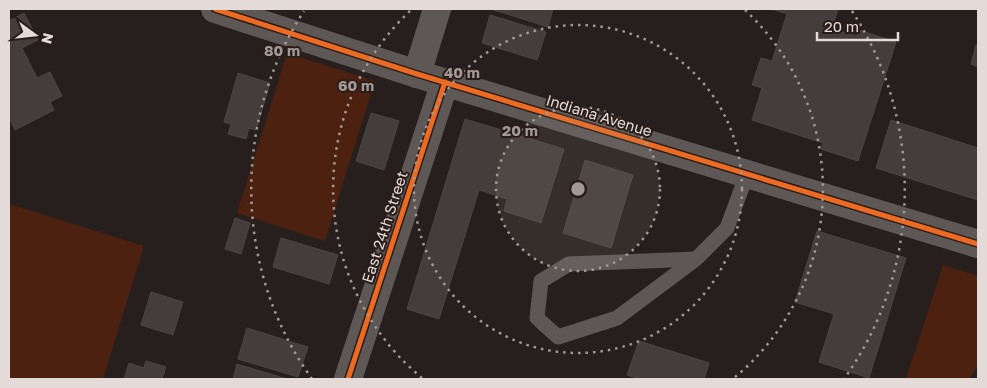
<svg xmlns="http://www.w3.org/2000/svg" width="987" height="388" font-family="'Golos Text',sans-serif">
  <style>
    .green { fill: #4d2110 }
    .building { fill: #443d3b; stroke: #4b4543 }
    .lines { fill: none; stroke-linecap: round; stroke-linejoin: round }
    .service { stroke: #5d5856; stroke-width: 15 }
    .minor { stroke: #5d5856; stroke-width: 28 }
    .tertiary { stroke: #5d5856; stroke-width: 28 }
    .cycleway-casing { stroke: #2a1d19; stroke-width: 8 }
    .cycleway { stroke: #ed6a23; stroke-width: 5 }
    .ring { fill: none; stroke: #a29996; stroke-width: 2.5; stroke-dasharray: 2.5 5 }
    .labels { text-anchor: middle; stroke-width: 4; stroke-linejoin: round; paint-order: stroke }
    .street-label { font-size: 15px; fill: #e4dad7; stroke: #2a1d19 }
    .centre { fill: #a29996; stroke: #2a1d19; stroke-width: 2.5 }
    .ring-label { font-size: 15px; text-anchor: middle; font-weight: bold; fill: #a29996; stroke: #2a1d19; stroke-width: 4; stroke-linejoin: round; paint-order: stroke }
  </style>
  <rect width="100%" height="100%" fill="#261f1d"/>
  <!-- green -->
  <path class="green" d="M 287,53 L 375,81 L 325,241 L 237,213 Z
    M 9,204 L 144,246 L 103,379 L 9,379 Z
    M 943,265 L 978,276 L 978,365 L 970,379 L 906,379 Z"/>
  <!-- building -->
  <path class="building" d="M 491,9 L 553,9 L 548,27 Z
    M 772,9 L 838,9 L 832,29 L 857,36 L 859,30 L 896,42 L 858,161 L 821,149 L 823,143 L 752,120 L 762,88 L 752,85 L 761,58 L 772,61 L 787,14 Z
    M 24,13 L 38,40 L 22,48 L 37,78 L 50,72 L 62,96 L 50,102 L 54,110 L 15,130 L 9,117 L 9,21 Z
    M 490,15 L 546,32 L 537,60 L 482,43 Z
    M 976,45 L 978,46 L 978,67 L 971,64 Z
    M 238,73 L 270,83 L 256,130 L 249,128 L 246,139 L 228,134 L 231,124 L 224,122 Z
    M 371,113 L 399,121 L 384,170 L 356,161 Z
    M 465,119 L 564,149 L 541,223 L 504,211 L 507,199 L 479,190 L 439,319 L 407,309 Z
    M 891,120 L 978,148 L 978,200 L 876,168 Z
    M 585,160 L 633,175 L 611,248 L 563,233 Z
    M 235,218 L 250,223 L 241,254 L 225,249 Z
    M 817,231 L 906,258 L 869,378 L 819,362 L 834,314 L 795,302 Z
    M 281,238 L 338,255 L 329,284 L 273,267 Z
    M 151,292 L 183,302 L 173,335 L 141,325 Z
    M 247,328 L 308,347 L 298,377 L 238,359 Z
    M 639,341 L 709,363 L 704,379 L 640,379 L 627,375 Z
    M 146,361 L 166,367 L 162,379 L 124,379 L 129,363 L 144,368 Z
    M 237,364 L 287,379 L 233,379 Z"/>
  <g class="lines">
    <!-- service -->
    <path class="service" d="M 696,259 L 569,264 L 541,281 L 537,318 L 558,337 L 617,318 L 696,259 L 727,228 L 747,174"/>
    <!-- minor -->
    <path class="minor" d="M 417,74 L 437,9
      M 348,379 L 445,82"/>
    <!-- tertiary -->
    <path class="tertiary" d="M 215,9 L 417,74 L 978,244"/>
    <!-- cycleway casing -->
    <g class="cycleway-casing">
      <path id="cycleway" d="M 215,9 L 417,74 L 978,244
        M 348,379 L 445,82"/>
    </g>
    <!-- cycleway -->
    <use href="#cycleway" class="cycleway"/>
  </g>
  <!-- distance rings -->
  <circle cx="578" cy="189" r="82" fill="#a29996" fill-opacity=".12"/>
  <g class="ring">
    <circle cx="578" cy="189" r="82"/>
    <circle cx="578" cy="189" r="164"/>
    <path d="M422 378A245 245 0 0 1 411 10M745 10A245 245 0 0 1 734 378"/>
    <path d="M312 379A327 327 0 0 1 304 11M852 11A327 327 0 0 1 844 379"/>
  </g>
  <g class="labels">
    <!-- street labels -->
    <g class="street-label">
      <text transform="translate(599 116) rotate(17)" y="5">Indiana Avenue</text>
      <text transform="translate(385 227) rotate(-72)" y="5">East 24th Street</text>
    </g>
  </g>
  <circle cx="578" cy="189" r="8" class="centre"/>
  <g class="ring-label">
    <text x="282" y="56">80 m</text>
    <text x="462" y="78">40 m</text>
    <text x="356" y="91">60 m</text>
    <text x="520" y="136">20 m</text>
  </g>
  <!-- border -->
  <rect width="987" height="388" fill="none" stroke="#e4dad7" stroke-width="20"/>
  <!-- north arrow -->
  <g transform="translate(35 35) rotate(105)" stroke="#2a1d19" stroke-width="4" paint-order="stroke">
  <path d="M0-4L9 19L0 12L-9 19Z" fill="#e4dad7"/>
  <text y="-8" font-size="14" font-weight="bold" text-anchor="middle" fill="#e4dad7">N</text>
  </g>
  <!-- scale -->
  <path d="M817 32v8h81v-8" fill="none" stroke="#e4dad7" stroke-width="2.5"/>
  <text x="824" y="32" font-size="15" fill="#e4dad7" stroke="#2a1d19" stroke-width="4" paint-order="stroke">20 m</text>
</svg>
